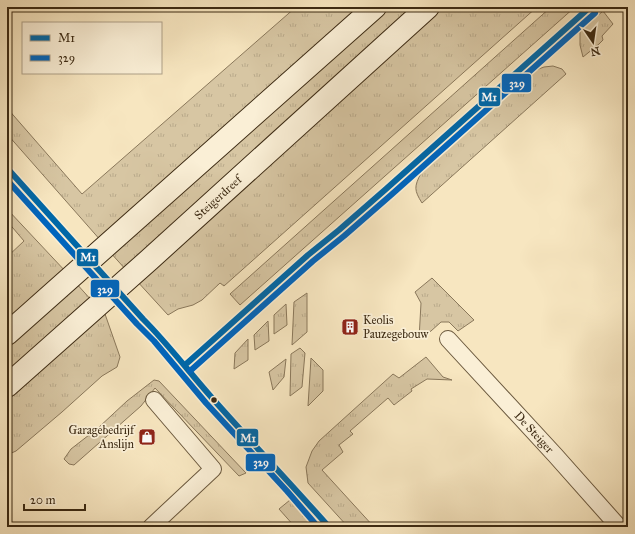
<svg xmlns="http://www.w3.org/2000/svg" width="635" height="534" font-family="'IM FELL Great Primer',serif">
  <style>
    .grass { fill: url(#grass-tufts); stroke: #8a785b }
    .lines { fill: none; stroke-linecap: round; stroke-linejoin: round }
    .street-casing { stroke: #6b593e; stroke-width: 18 }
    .secondary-casing { stroke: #3c2a13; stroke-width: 24 }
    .street { stroke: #faefd6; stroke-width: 16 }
    .secondary { stroke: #faefd6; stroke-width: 22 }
    .bus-1-casing { stroke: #faefd6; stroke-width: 9 }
    .bus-2-casing { stroke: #faefd6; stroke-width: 9 }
    .bus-1 { stroke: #0067a7; stroke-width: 6 }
    .bus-2 { stroke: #0065bd; stroke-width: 6 }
    .bus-dot { fill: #3c2a13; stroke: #faefd6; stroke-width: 1.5 }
    .labels { text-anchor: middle; stroke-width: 3.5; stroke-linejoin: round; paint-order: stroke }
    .street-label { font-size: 12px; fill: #3c2a13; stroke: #faefd6 }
    .poi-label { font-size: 12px; fill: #3c2a13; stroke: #faefd6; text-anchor: start }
    .line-badge { stroke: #faefd6; stroke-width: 1.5 }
    .badge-label { font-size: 11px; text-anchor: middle; font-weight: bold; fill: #fff }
  </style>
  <defs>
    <pattern id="grass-tufts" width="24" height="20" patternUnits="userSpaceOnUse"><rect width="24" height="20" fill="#d7c6a3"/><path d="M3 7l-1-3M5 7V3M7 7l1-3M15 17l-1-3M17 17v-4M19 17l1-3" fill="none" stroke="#b9aa8b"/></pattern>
  </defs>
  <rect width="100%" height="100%" fill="#f7e6c0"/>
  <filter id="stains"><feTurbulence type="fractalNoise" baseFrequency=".005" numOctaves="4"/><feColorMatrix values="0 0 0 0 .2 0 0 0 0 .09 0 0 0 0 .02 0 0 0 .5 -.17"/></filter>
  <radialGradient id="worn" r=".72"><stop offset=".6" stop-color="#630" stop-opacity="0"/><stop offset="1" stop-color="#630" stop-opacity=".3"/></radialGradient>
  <!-- grass -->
  <path class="grass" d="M 296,7 L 365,7 L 102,242 L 7,134 L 7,108 L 82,194 Z
    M 382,7 L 417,7 L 127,271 L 109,251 Z
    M 440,7 L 537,7 L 224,286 L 220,283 L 202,300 L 193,305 L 178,309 L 168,315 L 136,280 Z
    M 551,7 L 575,7 L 240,305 L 230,294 Z
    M 603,11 L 613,24 L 602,36 L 603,40 L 599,44 L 583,57 L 580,45 L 580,31 Z
    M 553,66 L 562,69 L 566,74 L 422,203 C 414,190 414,187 421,173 L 536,70 L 544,67 Z
    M 7,209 L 67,273 L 7,326 L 7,257 L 24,241 L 7,221 Z
    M 432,278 L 474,320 L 458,331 L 449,322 L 441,322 L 431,331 L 419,339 L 421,303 L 415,292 Z
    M 75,282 L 93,302 L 7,380 L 7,342 Z
    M 307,293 L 307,332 L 292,345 L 294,302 Z
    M 286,304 L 287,325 L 274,334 L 274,315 Z
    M 101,311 L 105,314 L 120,357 L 117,367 L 102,376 L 62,412 L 16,451 L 7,455 L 7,394 Z
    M 268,321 L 269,341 L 255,350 L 254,335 Z
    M 248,339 L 248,360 L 234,369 L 235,353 Z
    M 300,348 L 305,353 L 302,387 L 290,396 L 291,354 Z
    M 426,357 L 443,377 L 452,380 L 427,379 L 411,389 L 412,391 L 394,405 L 388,398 L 350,431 L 353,434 L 339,445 L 343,452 L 322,470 L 374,527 L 348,527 L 308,483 L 306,467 L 312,451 L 319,441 L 393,374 L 399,378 Z
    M 311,358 L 323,370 L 323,391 L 308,406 Z
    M 286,359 L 284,377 L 273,390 L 269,372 Z
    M 154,380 L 159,381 L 246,473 L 239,476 L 155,388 L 141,406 L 74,465 L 69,464 L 64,459 L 71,449 L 98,428 L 127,401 Z
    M 290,500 L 314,527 L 295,527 L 279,509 Z"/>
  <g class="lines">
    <!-- street casing -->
    <g class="street-casing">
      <g id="street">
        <path id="s1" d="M 448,339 L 555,455 L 619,527"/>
        <path d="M 151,527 L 213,469 L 154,400"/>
      </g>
    </g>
    <!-- secondary casing -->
    <g class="secondary-casing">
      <g id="secondary">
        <path d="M 7,334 L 375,7"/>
        <path id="s2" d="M 7,386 L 149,260 L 428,7"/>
      </g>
    </g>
    <!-- street -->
    <use href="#street" class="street"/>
    <!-- secondary -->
    <use href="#secondary" class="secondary"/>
    <!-- bus-1 casing -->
    <g class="bus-1-casing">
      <path id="bus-1" d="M 7,168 L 143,319 C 168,344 189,372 213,399 C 251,442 291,484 329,527
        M 185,365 L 308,255 L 339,230 L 386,189 L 590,7"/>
    </g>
    <!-- bus-2 casing -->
    <g class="bus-2-casing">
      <path id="bus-2" d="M 7,180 L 137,324 L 154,341 L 206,403 L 287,491 L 318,527
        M 190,371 L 313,261 L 344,236 L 391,195 L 595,13"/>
    </g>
    <!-- bus-1 -->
    <use href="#bus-1" class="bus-1"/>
    <!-- bus-2 -->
    <use href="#bus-2" class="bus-2"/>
  </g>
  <!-- icons -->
  <defs>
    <g id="building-square" transform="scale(0.9)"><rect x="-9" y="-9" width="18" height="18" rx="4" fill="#8f2418" stroke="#faefd6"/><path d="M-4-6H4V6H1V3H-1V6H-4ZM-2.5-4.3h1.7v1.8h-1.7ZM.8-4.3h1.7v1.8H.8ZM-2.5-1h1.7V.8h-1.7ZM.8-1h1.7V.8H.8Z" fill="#fff"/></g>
    <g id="shop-square" transform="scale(0.9)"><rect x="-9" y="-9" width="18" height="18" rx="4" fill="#8f2418" stroke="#faefd6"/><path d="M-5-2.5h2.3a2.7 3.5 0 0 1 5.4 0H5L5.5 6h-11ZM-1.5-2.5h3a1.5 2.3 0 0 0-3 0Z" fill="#fff"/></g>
  </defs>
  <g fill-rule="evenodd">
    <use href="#building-square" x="350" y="327"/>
    <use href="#shop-square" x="147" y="437"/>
  </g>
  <!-- markers -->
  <circle class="bus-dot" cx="214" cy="400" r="3.5"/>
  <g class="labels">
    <!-- street labels -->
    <g class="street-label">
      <text dy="4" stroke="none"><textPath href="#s2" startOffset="283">Steigerdreef</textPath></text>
      <text dy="4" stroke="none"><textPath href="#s1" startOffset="127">De Steiger</textPath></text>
    </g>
    <!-- poi labels -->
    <g class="poi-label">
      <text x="363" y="324">Keolis<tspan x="363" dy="14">Pauzegebouw</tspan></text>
      <text x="134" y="434" text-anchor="end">Garagebedrijf<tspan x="134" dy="14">Anslijn</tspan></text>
    </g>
  </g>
  <g class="line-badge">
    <rect x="501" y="73" width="31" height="20" rx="4" fill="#0065bd"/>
    <rect x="478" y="87" width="23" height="20" rx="4" fill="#0067a7"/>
    <rect x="76" y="248" width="23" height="19" rx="4" fill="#0067a7"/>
    <rect x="90" y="279" width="30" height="19" rx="4" fill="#0065bd"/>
    <rect x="236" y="428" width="23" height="19" rx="4" fill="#0067a7"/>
    <rect x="245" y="453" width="31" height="19" rx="4" fill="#0065bd"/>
  </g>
  <g class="badge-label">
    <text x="517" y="87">329</text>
    <text x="489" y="101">M1</text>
    <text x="88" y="261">M1</text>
    <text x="105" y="293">329</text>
    <text x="248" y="442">M1</text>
    <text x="261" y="466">329</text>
  </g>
  <!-- margin -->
  <rect width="635" height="534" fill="none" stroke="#f7e6c0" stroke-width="24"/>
  <rect x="8" y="8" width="619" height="518" fill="none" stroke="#3c2a13" stroke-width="2"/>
  <rect x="12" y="12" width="611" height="510" fill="none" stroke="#3c2a13"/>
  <!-- legend -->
  <rect x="22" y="22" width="140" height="52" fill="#faefd6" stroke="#aea088"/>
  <rect x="30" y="35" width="20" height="6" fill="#0067a7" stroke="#aea088"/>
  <text x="58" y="42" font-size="12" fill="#3c2a13">M1</text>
  <rect x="30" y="55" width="20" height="6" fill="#0065bd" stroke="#aea088"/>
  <text x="58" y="62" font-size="12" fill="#3c2a13">329</text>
  <!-- north arrow -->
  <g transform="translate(593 42) rotate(167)" stroke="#faefd6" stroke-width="3" paint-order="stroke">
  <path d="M0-3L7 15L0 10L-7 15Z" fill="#3c2a13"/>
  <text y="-6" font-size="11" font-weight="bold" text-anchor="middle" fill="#3c2a13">N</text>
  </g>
  <!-- scale -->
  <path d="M24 504v6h61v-6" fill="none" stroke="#3c2a13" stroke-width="2"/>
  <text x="30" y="504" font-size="12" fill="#3c2a13" stroke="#faefd6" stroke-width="3" paint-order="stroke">20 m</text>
  <rect width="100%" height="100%" filter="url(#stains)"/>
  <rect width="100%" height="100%" fill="url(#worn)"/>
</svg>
